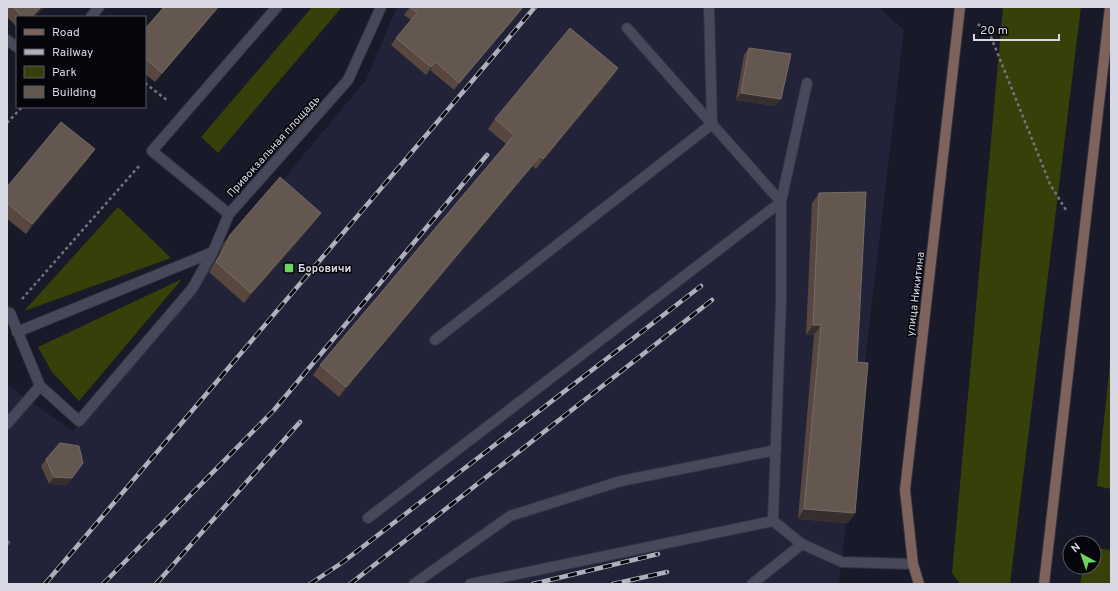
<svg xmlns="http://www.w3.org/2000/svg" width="1118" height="591" font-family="Overpass,sans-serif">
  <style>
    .built { fill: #222338 }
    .green { fill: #364008 }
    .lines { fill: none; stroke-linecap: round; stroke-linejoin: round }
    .lane-casing { stroke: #33333f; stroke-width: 12 }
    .street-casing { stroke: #33333f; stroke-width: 12 }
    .secondary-casing { stroke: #33333f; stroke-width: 12 }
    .path { stroke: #747584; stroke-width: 2.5; stroke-dasharray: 3 3; stroke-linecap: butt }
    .lane { stroke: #47495b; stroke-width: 10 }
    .street { stroke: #47495b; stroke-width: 10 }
    .secondary { stroke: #7e635c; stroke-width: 10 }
    .rail-casing { stroke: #afb0bc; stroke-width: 4.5 }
    .rail { stroke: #05050b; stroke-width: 3; stroke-dasharray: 9; stroke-linecap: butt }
    .wall { fill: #57473e }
    .shaded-wall { fill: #382e2e }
    .building { fill: #64574f; stroke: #766b67 }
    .poi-dot { fill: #6fd35f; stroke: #05050b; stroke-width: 1.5 }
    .labels { text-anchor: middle; stroke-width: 3; stroke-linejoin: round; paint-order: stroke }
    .street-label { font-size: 11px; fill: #d7d8e4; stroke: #05050b }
    .poi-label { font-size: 11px; font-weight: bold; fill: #d7d8e4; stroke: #05050b; text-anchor: start }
  </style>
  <rect width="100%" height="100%" fill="#181929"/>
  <!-- built -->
  <path class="built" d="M 397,7 L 878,7 L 904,30 L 839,584 L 7,584 L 7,385 L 73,431 L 366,80 Z"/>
  <!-- green -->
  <path class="green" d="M 312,7 L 342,7 L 218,153 L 201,137 Z
    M 1003,7 L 1081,7 L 1010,584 L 960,584 L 952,573 Z
    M 118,207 L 171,258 L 24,311 Z
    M 182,279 L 79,401 L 52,372 L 38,347 Z
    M 1111,353 L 1111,489 L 1097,486 Z
    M 1094,548 L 1111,550 L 1111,584 L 1080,584 L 1083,567 L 1094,567 Z"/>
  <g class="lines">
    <!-- lane casing -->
    <g class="lane-casing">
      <path id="lane" d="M 627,28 L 781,202 L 807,83
        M 435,340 L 712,124 L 709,7
        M 7,424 L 40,386
        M 368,518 L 781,202 L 781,300 L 773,521 L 802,544 L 842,562 L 913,564
        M 414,584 L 510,516 L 621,481 L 776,450
        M 470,584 L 773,521
        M 752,584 L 802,544"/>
    </g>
    <!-- street casing -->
    <g class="street-casing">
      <path id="street" d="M 91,17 L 99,7
        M 7,40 L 17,47
        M 229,214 L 152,151 L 277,7
        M 7,312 L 10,313 L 40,386 L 79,421 L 192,289 L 213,252 L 229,214 L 348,80 L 381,7
        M 17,332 L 213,252"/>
    </g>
    <!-- secondary casing -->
    <g class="secondary-casing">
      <path id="secondary" d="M 919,584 L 913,564 L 905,490 L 960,7
        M 1044,584 L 1110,7"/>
    </g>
    <!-- path -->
    <path class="path" d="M 978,24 L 991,37 L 1050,184 L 1066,210
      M 145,83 L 168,101
      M 7,123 L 22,107
      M 22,299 L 139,166"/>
    <!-- lane -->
    <use href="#lane" class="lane"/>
    <!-- street -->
    <use href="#street" class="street"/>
    <!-- secondary -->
    <use href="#secondary" class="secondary"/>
    <!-- rail casing -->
    <g class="rail-casing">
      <path id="rail" d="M 45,584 L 535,7
        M 103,584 L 274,410 L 487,155
        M 156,584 L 300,422
        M 310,584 L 343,562 L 701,286
        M 350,584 L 712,300
        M 533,584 L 658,554
        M 613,584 L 667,572"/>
    </g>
    <!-- rail -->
    <use href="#rail" class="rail"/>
  </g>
  <!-- wall -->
  <path class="wall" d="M 7,7 L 45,7 L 34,17 L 17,17 L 17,27 L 7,17 Z
    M 164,7 L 219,7 L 155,82 L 145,74 L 145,29 Z
    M 410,7 L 524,7 L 454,90 L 430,70 L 426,75 L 391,45 L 396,38 L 411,20 L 404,15 Z
    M 749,48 L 776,106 L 736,100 L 744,55 Z
    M 612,78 L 536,169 L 533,166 L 339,397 L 313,375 L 320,365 L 506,144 L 488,129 L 495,119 Z
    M 95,149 L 88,159 L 26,234 L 7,219 L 7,187 Z
    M 819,193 L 857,362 L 855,513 L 848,523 L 798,519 L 814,335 L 806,335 L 812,203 Z
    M 314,223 L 244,303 L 209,272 L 219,255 L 223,244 L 230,235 Z
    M 46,459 L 67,485 L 49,484 L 41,466 Z"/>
  <!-- shaded-wall -->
  <path class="shaded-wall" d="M 41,7 L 45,7 L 34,17 L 31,17 Z
    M 218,7 L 219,7 L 216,11 L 155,82 L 162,73 Z
    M 523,7 L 524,7 L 454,90 L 459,83 Z
    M 436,62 L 430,70 L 426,75 L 431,67 Z
    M 618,68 L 612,78 L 536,169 L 543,159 Z
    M 741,93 L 781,99 L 776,106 L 736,100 Z
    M 95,149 L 88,159 L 26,234 L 32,224 Z
    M 540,156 L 533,166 L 339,397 L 346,387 Z
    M 321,213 L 314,223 L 244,303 L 251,293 Z
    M 813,325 L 821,325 L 814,335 L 806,335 Z
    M 83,463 L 67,485 L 49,484 L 54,477 Z
    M 804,509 L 855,513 L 848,523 L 798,519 Z"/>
  <!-- building -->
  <path class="building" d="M 13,7 L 41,7 L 31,17 L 23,17 Z
    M 164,7 L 218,7 L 162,73 L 145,58 L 145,29 Z
    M 410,7 L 523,7 L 459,83 L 436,62 L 431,67 L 396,38 L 417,13 Z
    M 570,28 L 618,68 L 543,159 L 540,156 L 346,387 L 320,365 L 514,135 L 495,119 Z
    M 749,48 L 791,54 L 781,99 L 741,93 Z
    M 61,122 L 95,149 L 32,224 L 7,203 L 7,187 Z
    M 280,177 L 321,213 L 251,293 L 216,262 L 226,245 L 230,235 Z
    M 866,192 L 857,362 L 868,363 L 855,513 L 804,509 L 821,325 L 813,325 L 819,193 Z
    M 60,443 L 79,446 L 83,463 L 72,478 L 54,477 L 46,459 Z
    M 7,540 L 10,542 L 7,546 Z"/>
  <!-- markers -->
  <rect class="poi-dot" x="284" y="263" width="10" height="10" rx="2"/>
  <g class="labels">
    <!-- street labels -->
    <g class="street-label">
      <text transform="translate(273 146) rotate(-48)" y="4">Привокзальная площадь</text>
      <text transform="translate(915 294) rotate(-83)" y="4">улица Никитина</text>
    </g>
    <!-- poi labels -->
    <g class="poi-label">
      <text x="298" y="272">Боровичи</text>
    </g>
  </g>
  <!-- border -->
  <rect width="1118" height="591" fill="none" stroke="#d7d8e4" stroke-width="16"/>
  <!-- legend -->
  <rect x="16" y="16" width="130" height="92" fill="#05050b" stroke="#595962"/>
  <rect x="24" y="29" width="20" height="6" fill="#7e635c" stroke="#595962"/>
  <text x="52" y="36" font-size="12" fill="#d7d8e4">Road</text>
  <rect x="24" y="49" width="20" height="6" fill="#afb0bc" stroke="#595962"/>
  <text x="52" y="56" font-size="12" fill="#d7d8e4">Railway</text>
  <rect x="24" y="66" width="20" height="12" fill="#364008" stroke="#595962"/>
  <text x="52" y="76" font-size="12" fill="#d7d8e4">Park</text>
  <rect x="24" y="86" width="20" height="12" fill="#64574f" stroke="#595962"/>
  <text x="52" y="96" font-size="12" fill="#d7d8e4">Building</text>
  <!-- north arrow -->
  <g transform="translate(1082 555) rotate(320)"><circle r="19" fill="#05050b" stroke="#595962"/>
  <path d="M0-3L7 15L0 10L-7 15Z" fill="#6fd35f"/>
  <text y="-6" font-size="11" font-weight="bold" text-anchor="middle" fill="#d7d8e4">N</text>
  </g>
  <!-- scale -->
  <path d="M974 34v6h85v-6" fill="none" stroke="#d7d8e4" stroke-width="2"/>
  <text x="980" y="34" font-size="12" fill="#d7d8e4" stroke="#05050b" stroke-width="3" paint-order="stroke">20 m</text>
</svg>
